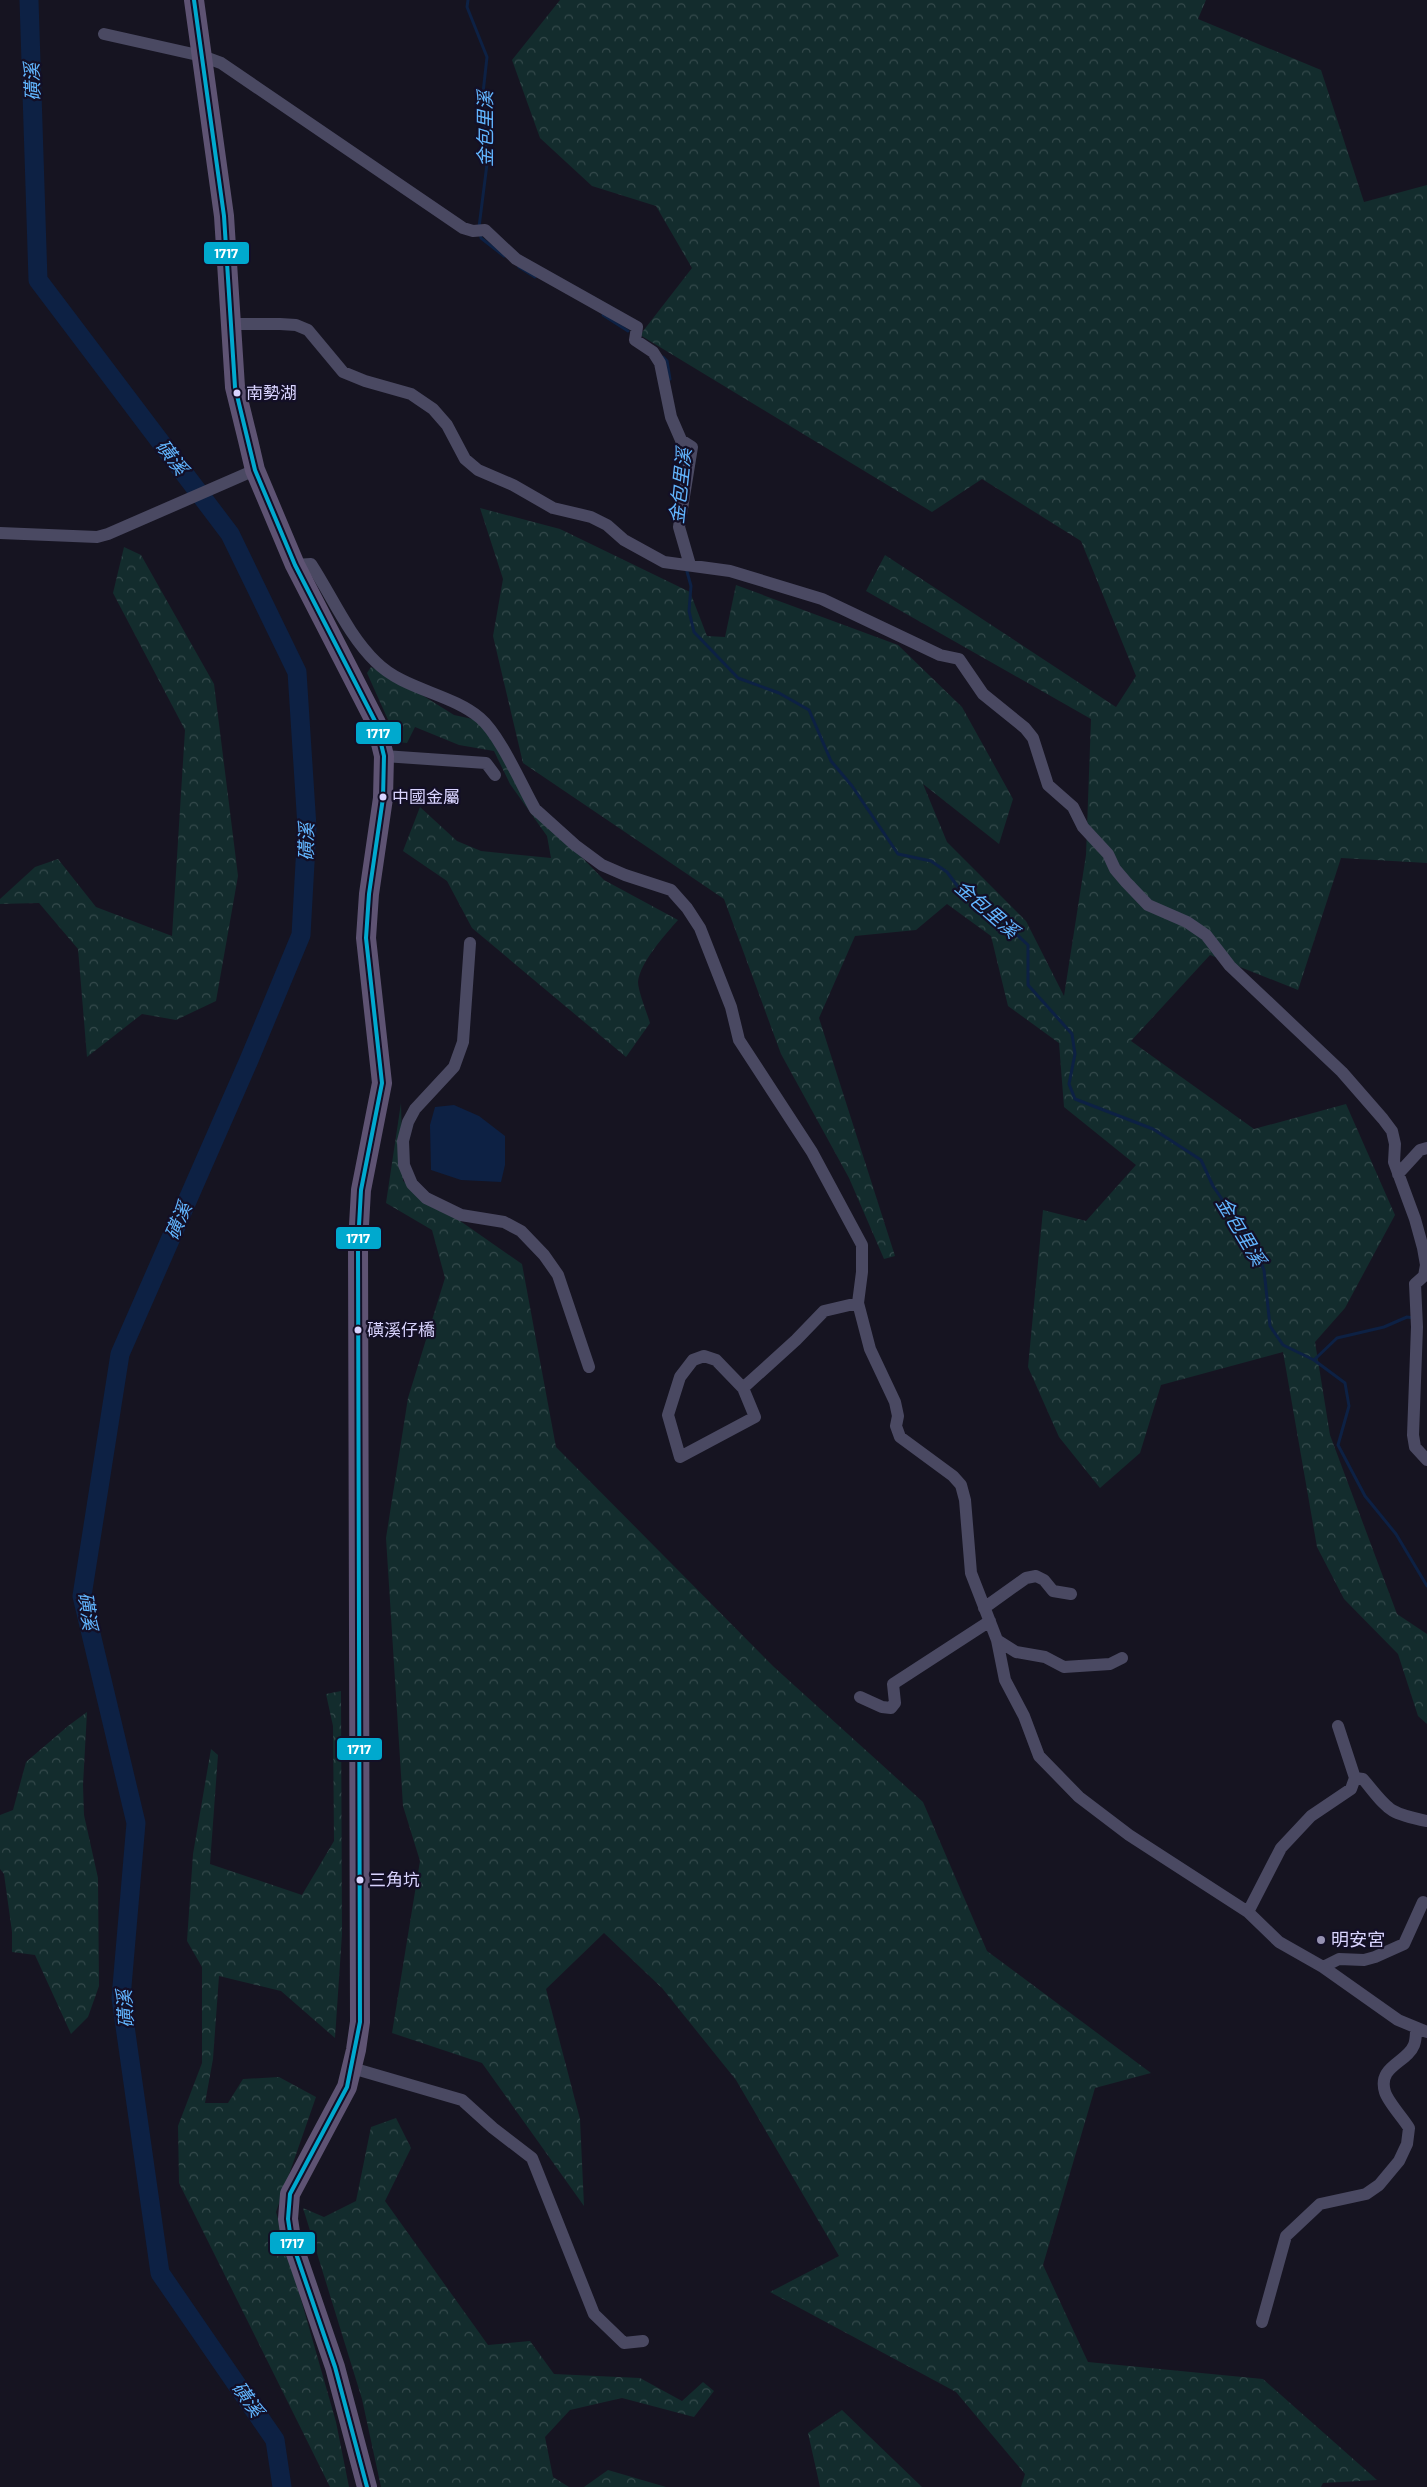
<svg xmlns="http://www.w3.org/2000/svg" width="1427" height="2487" font-family="Barlow,'Noto Sans TC',sans-serif">
  <style>
    .forest { fill: url(#forest-crowns) }
    .water { fill: #0d2144 }
    .lines { fill: none; stroke-linecap: round; stroke-linejoin: round }
    .stream { stroke: #0d2144; stroke-width: 3 }
    .river { stroke: #0d2144; stroke-width: 19 }
    .minor { stroke: #4a4962; stroke-width: 12 }
    .primary { stroke: #5e5373; stroke-width: 20 }
    .bus-1-casing { stroke: #130f26; stroke-width: 8 }
    .bus-1 { stroke: #00a9ce; stroke-width: 4 }
    .bus-dot { fill: #d9d4ff; stroke: #130f26; stroke-width: 2 }
    .poi-dot { fill: #9591b1; stroke: #130f26; stroke-width: 2 }
    .labels { text-anchor: middle; stroke-width: 4.5; stroke-linejoin: round; paint-order: stroke }
    .bus-label { font-size: 17px; fill: #d9d4ff; stroke: #130f26; text-anchor: start }
    .poi-label { font-size: 18px; fill: #d9d4ff; stroke: #130f26; text-anchor: start }
    .water-label { font-size: 19px; font-style: italic; fill: #62b6ff; stroke: #130f26 }
    .line-badge { stroke: #130f26; stroke-width: 2 }
    .badge-label { font-size: 14px; text-anchor: middle; font-weight: bold; fill: #fff }
  </style>
  <defs>
    <pattern id="forest-crowns" width="20" height="18" patternUnits="userSpaceOnUse" patternTransform="scale(1.25)"><rect width="20" height="18" fill="#132c2d"/><path d="M2 6a3 3 0 1 1 6 0M12 15a3 3 0 1 1 6 0" fill="none" stroke="#354a4c"/></pattern>
  </defs>
  <rect width="100%" height="100%" fill="#161421"/>
  <!-- forest -->
  <path class="forest" d="M 560,0 L 1206,0 L 1198,19 L 1321,70 L 1364,202 L 1427,185 L 1427,863 L 1341,858 L 1298,990 L 1210,955 L 1131,1041 L 1254,1129 L 1346,1104 L 1395,1215 L 1345,1308 L 1315,1342 L 1330,1435 L 1397,1614 L 1427,1634 L 1427,1724 L 1418,1716 L 1398,1654 L 1344,1599 L 1317,1547 L 1283,1352 L 1161,1385 L 1140,1453 L 1100,1488 L 1059,1437 L 1028,1367 L 1043,1210 L 1086,1221 L 1136,1165 L 1064,1107 L 1059,1043 L 1008,1006 L 991,936 L 947,904 L 916,930 L 855,936 L 819,1018 L 895,1256 L 884,1259 L 849,1178 L 781,1054 L 724,899 L 523,763 L 493,636 L 503,579 L 480,508 L 560,529 L 690,592 L 707,636 L 725,637 L 736,585 L 898,645 L 962,707 L 1013,799 L 999,844 L 923,784 L 947,842 L 1026,921 L 1064,996 L 1086,855 L 1091,719 L 866,591 L 885,555 L 1116,707 L 1136,676 L 1081,541 L 982,479 L 932,512 L 640,335 L 692,268 L 656,206 L 592,186 L 540,138 L 512,60 Z
    M 124,547 L 141,555 L 214,684 L 238,876 L 216,1001 L 176,1020 L 142,1014 L 87,1057 L 78,949 L 39,903 L 0,904 L 0,899 L 35,867 L 58,859 L 96,907 L 172,936 L 185,730 L 113,593 Z
    M 371,667 L 390,675 L 454,715 L 477,720 L 560,835 L 604,880 L 678,920 C 666,934 640,962 638,982 C 638,991 647,1013 650,1023 L 626,1057 L 472,928 L 447,881 L 403,851 L 420,807 L 457,841 L 481,851 L 551,858 L 547,836 L 510,784 L 494,751 L 459,745 L 415,727 L 407,743 L 398,742 L 367,673 Z
    M 401,1103 L 403,1181 L 522,1264 L 556,1447 L 774,1667 L 923,1802 L 987,1951 L 1151,2073 L 1095,2088 L 1043,2265 L 1088,2362 L 1263,2379 L 1377,2480 L 1323,2483 L 1321,2487 L 1021,2487 L 1025,2474 L 956,2392 L 770,2292 L 839,2256 L 736,2080 L 662,1988 L 604,1933 L 546,1989 L 580,2119 L 584,2206 L 482,2063 L 392,2033 L 420,1861 L 403,1806 L 386,1538 L 408,1398 L 445,1278 L 432,1230 L 386,1203 Z
    M 341,1691 L 342,1934 L 335,2038 L 281,1991 L 219,1976 L 213,2059 L 205,2103 L 228,2103 L 243,2079 L 279,2077 L 316,2097 L 276,2212 L 336,2422 L 349,2487 L 330,2487 L 179,2183 L 178,2126 L 202,2063 L 202,1967 L 187,1941 L 193,1854 L 211,1749 L 218,1755 L 210,1864 L 302,1895 L 334,1841 L 333,1726 L 326,1694 Z
    M 87,1712 L 83,1785 L 84,1815 L 98,1878 L 99,1986 L 88,2017 L 71,2034 L 35,1955 L 12,1952 L 12,1932 L 4,1874 L 0,1869 L 0,1815 L 13,1810 L 26,1762 L 68,1726 Z
    M 396,2118 L 411,2148 L 385,2201 L 488,2345 L 530,2341 L 554,2374 L 640,2378 L 682,2401 L 703,2382 L 714,2391 L 694,2417 L 622,2398 L 570,2410 L 545,2437 L 553,2477 L 569,2487 L 381,2487 L 362,2399 L 303,2208 L 324,2217 L 356,2201 L 371,2127 Z
    M 842,2410 L 922,2487 L 820,2487 L 808,2433 Z
    M 608,2470 L 666,2487 L 584,2487 Z"/>
  <!-- water -->
  <path class="water" d="M 454,1105 L 479,1116 L 505,1136 L 505,1165 L 501,1182 L 461,1180 L 431,1170 L 430,1125 L 435,1107 Z"/>
  <g class="lines">
    <!-- stream -->
    <path class="stream" d="M 468,0 L 467,7 L 487,57 L 483,93 L 487,164 L 479,227
      M 480,233 L 481,238 L 504,256
      M 519,267 L 535,277
      M 603,315 L 628,331
      M 663,357 L 667,361 L 670,379
      M 681,474 L 685,445
      M 686,568 L 691,586 L 689,611 L 694,632 L 738,678 L 779,693 L 809,710 L 831,761 L 852,786 L 898,854 L 931,861 L 947,872 L 961,891 L 986,906 L 1028,945 L 1028,985 L 1072,1034 L 1075,1054 L 1069,1084 L 1075,1099 L 1153,1129 L 1201,1160 L 1213,1186 L 1254,1246 L 1264,1270 L 1270,1326 L 1283,1345 L 1314,1360 L 1345,1383 L 1349,1406 L 1338,1445 L 1365,1496 L 1396,1534 L 1427,1586
      M 1314,1360 L 1337,1338 L 1384,1327 L 1407,1317 L 1414,1318"/>
    <!-- river -->
    <path class="river" d="M 29,0 L 38,280 L 230,534 L 297,672 L 307,827 L 301,935 L 249,1060 L 120,1354 L 82,1596 L 136,1823 L 121,1998 L 160,2273 L 275,2440 L 282,2487"/>
    <!-- minor -->
    <path class="minor" d="M 104,34 L 202,56 L 221,63 L 463,228 L 473,231 L 485,230 L 516,259 L 637,327 L 635,340 L 653,352 L 660,363 L 671,417 L 681,440 L 692,447 L 679,527 L 690,565
      M 229,324 L 280,324 L 296,325 L 308,330 L 343,372 L 365,381 L 411,394 L 433,409 L 447,425 L 465,459 L 478,470 L 513,485 L 553,508 L 591,517 L 607,525 L 624,540 L 664,562 L 730,571 L 822,599 L 940,655 L 959,659 L 983,694 L 1025,728 L 1033,738 L 1048,785 L 1073,807 L 1083,827 L 1108,854 L 1115,869 L 1126,882 L 1148,905 L 1187,922 L 1206,935 L 1230,966 L 1342,1072 L 1383,1119 L 1392,1131 L 1395,1144 L 1394,1162 L 1415,1219 L 1423,1248 L 1426,1265 L 1424,1276 L 1415,1284 L 1417,1327 L 1413,1435 L 1415,1447 L 1427,1460
      M 0,533 L 97,537 L 108,534 L 255,470
      M 295,565 L 311,564 C 332,596 348,635 376,662 C 404,690 450,693 480,718 C 500,735 521,784 535,809 L 575,845 L 602,865 L 625,875 L 671,890 L 687,908 L 700,928 L 731,1007 L 739,1040 L 812,1152 L 862,1245 L 862,1272 L 858,1303 L 870,1349 L 895,1402 L 898,1416 L 896,1426 L 900,1437 L 953,1476 L 961,1485 L 965,1500 L 971,1573 L 997,1640 L 1005,1680 L 1024,1716 L 1039,1756 L 1079,1797 L 1129,1835 L 1248,1912 L 1279,1942 L 1323,1967 L 1398,2020 L 1427,2032
      M 384,756 L 486,763 L 495,775
      M 470,943 L 463,1042 L 454,1067 L 415,1109 L 408,1122 L 403,1141 L 404,1165 L 412,1184 L 426,1198 L 461,1215 L 504,1222 L 521,1231 L 544,1255 L 558,1275 L 589,1367
      M 1398,1174 L 1420,1150 L 1427,1148
      M 743,1388 L 716,1360 L 704,1356 L 693,1360 L 680,1377 L 668,1415 L 680,1457 L 755,1417 L 743,1388 L 796,1340 L 824,1311 L 858,1303
      M 984,1608 L 1026,1578 L 1036,1576 L 1044,1580 L 1053,1591 L 1071,1594
      M 997,1640 L 1016,1652 L 1045,1657 L 1064,1667 L 1110,1664 L 1122,1658
      M 860,1697 L 882,1707 L 891,1708 L 895,1703 L 893,1684 L 990,1621
      M 1338,1726 L 1355,1778
      M 1248,1912 L 1281,1848 L 1311,1816 L 1351,1789 L 1355,1778 L 1363,1779 C 1389,1810 1387,1813 1427,1821
      M 1323,1967 L 1339,1959 L 1364,1960 L 1375,1957 L 1404,1944 L 1423,1902
      M 352,2068 L 462,2100 L 493,2128 L 532,2158 L 594,2314 L 624,2343 L 643,2341
      M 1262,2322 L 1286,2236 L 1320,2204 L 1366,2194 L 1379,2185 L 1399,2161 L 1407,2144 L 1409,2128 C 1403,2118 1388,2102 1385,2092 C 1377,2066 1407,2063 1414,2045 C 1416,2040 1416,2034 1416,2029"/>
    <!-- primary -->
    <path class="primary" d="M 194,0 L 224,216 L 235,387 L 248,440 L 255,470 L 295,565 L 376,723 L 384,756 L 383,798 L 369,894 L 366,938 L 382,1083 L 361,1190 L 358,1243 L 360,2022 L 356,2050 L 347,2087 L 290,2194 L 288,2219 L 291,2239 L 335,2367 L 367,2487"/>
    <!-- bus-1 casing -->
    <g class="bus-1-casing">
      <path id="bus-1" d="M 194,0 L 224,216 L 235,387 L 255,470 L 295,565 L 376,723 L 384,756 L 383,798 L 369,894 L 366,938 L 382,1083 L 361,1190 L 358,1243 L 360,2022 L 347,2087 L 290,2194 L 288,2219 L 291,2239 L 335,2367 L 367,2487"/>
    </g>
    <!-- bus-1 -->
    <use href="#bus-1" class="bus-1"/>
  </g>
  <!-- markers -->
  <g class="bus-dot">
    <circle cx="237" cy="393" r="4.5"/>
    <circle cx="383" cy="797" r="4.5"/>
    <circle cx="358" cy="1330" r="4.5"/>
    <circle cx="360" cy="1880" r="4.5"/>
  </g>
  <circle class="poi-dot" cx="1321" cy="1940" r="5"/>
  <g class="labels">
    <!-- bus labels -->
    <g class="bus-label">
      <text x="246" y="399">南勢湖</text>
      <text x="392" y="803">中國金屬</text>
      <text x="367" y="1336">磺溪仔橋</text>
      <text x="369" y="1886">三角坑</text>
    </g>
    <!-- poi labels -->
    <g class="poi-label">
      <text x="1331" y="1946">明安宮</text>
    </g>
    <!-- water labels -->
    <g class="water-label">
      <text transform="translate(32 82) rotate(-92)" y="7">磺溪</text>
      <text transform="translate(485 129) rotate(-90)" y="7">金包里溪</text>
      <text transform="translate(172 457) rotate(53)" y="7">磺溪</text>
      <text transform="translate(680 486) rotate(-84)" y="7">金包里溪</text>
      <text transform="translate(306 842) rotate(-89)" y="7">磺溪</text>
      <text transform="translate(987 909) rotate(41)" y="7">金包里溪</text>
      <text transform="translate(178 1221) rotate(-67)" y="7">磺溪</text>
      <text transform="translate(1241 1231) rotate(59)" y="7">金包里溪</text>
      <text transform="translate(88 1611) rotate(82)" y="7">磺溪</text>
      <text transform="translate(125 2009) rotate(-94)" y="7">磺溪</text>
      <text transform="translate(248 2399) rotate(55)" y="7">磺溪</text>
    </g>
  </g>
  <g class="line-badge">
    <rect x="203" y="241" width="47" height="24" rx="5" fill="#00a9ce"/>
    <rect x="355" y="721" width="47" height="24" rx="5" fill="#00a9ce"/>
    <rect x="335" y="1226" width="47" height="24" rx="5" fill="#00a9ce"/>
    <rect x="336" y="1737" width="47" height="24" rx="5" fill="#00a9ce"/>
    <rect x="269" y="2231" width="47" height="24" rx="5" fill="#00a9ce"/>
  </g>
  <g class="badge-label">
    <text x="226" y="258">1717</text>
    <text x="378" y="738">1717</text>
    <text x="358" y="1243">1717</text>
    <text x="359" y="1754">1717</text>
    <text x="292" y="2248">1717</text>
  </g>
</svg>
